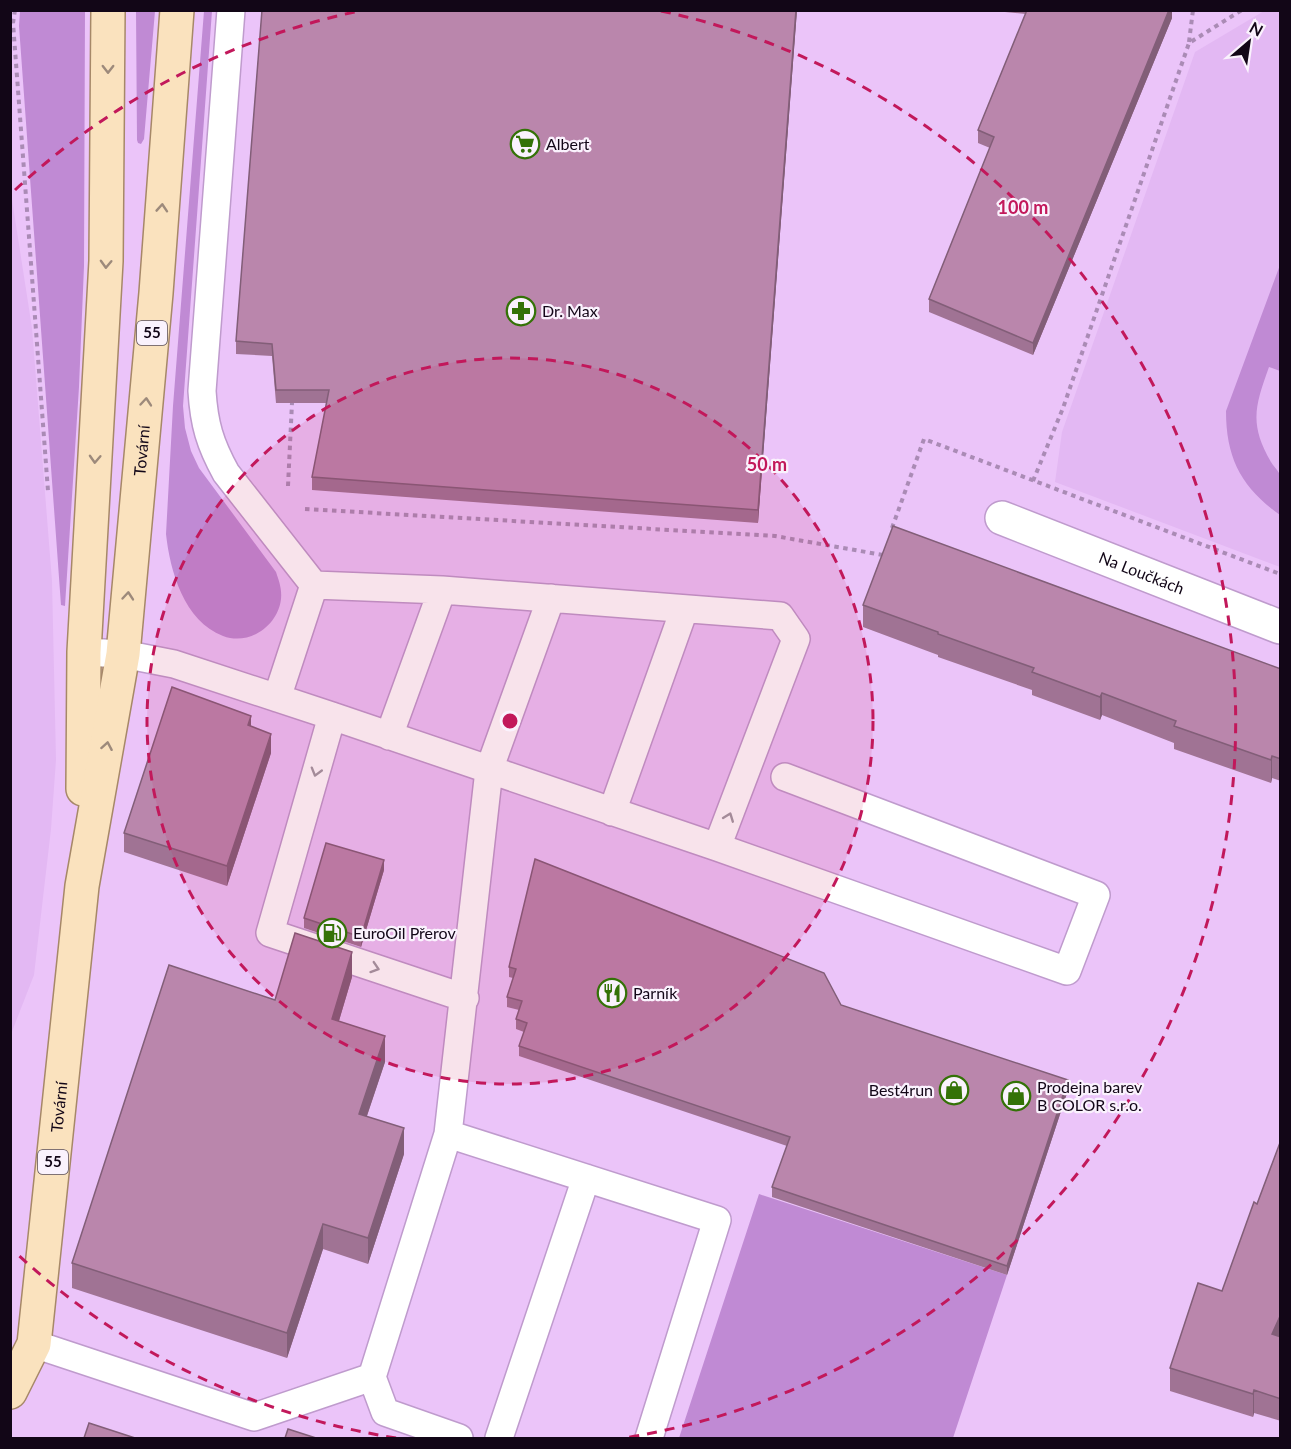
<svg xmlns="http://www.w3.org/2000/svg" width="1291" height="1449" font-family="Lato,sans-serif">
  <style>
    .built { fill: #e3b8f3 }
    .green { fill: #c08ad4 }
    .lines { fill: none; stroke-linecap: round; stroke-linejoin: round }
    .service-casing { stroke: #bf9bcd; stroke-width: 30 }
    .minor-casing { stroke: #bf9bcd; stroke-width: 36 }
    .primary-casing { stroke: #a68868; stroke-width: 36 }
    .path { stroke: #aa8bb5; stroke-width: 4; stroke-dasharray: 4.5 4.5; stroke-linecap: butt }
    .service { stroke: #fff; stroke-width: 27 }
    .minor { stroke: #fff; stroke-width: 33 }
    .primary { stroke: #fae2be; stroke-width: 33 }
    .wall { fill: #a07394 }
    .shaded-wall { fill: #825e78 }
    .building { fill: #ba86ac; stroke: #825e78; stroke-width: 1.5 }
    .oneway { stroke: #9d8a7b }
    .oneway2 { stroke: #a09ba2 }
    .ring { fill: none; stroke: #c2185b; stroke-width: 3; stroke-dasharray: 10 8 }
    .labels { text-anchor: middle; stroke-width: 4.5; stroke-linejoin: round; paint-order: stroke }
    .shield { fill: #faf2fd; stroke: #584d5c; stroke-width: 1.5 }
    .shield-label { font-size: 15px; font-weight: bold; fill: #120617 }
    .poi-label { font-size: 16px; fill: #120617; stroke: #faf2fd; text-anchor: start }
    .street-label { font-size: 16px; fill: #120617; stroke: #faf2fd }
    .centre { fill: #c2185b; stroke: #faf2fd; stroke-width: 3 }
    .ring-label { font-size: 18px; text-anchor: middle; font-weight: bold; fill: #c2185b; stroke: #faf2fd; stroke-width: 4.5; stroke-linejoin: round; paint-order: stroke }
  </style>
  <rect width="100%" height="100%" fill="#ebc4f9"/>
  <!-- built -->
  <path class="built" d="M 1264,11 L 1280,11 L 1280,567 L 1055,482 L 1062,432 L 1195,52 Z
    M 11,193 L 32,328 L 52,581 L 56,760 L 51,829 L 34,975 L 11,1034 Z"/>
  <!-- green -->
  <path class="green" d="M 20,11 L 85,11 L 84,266 L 79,387 L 65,606 L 61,605 L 19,26 Z
    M 136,11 L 155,11 L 144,139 L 141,144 L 138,143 L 137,140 Z
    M 204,11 L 212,11 L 183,406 L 185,428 L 191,451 L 199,468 L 276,572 C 279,581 282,589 281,599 C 278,626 249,646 223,636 C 184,621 170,571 166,534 L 173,406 Z
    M 1280,265 L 1280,371 L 1269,367 C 1255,406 1249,424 1271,462 C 1273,466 1277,469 1279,473 C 1283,481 1281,506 1280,515 C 1242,488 1226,459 1226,411 Z
    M 759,1194 L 1007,1275 L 953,1438 L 679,1438 Z"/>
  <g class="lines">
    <!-- service casing -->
    <g class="service-casing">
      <path id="service" d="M 231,10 L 202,391 C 204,424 210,444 226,473 L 314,585 L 442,590 L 780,616 L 796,639 L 717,847
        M 84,652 L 123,654 L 174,664 L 332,716 L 717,847 L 1067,971 L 1096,895 L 785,777
        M 277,698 L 314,585
        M 332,716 L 270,933 L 465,998
        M 389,736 L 442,590
        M 612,812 L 684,610
        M 448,1134 L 717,1220 L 649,1438
        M 34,1344 L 254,1417 L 372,1377
        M 459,1438 L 385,1412 L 372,1377 L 448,1134 L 489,770 L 551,598
        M 499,1438 L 586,1178"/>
    </g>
    <!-- minor casing -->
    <g class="minor-casing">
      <g id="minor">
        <path id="s1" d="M 1002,518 L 1280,627"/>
      </g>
    </g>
    <!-- primary casing -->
    <g class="primary-casing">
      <g id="primary">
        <path d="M 83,789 L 84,652 L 106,261 L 108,10"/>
        <path id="s2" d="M 10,1392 L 34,1344 L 82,886 L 123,654 L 156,293 L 177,10"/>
      </g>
    </g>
    <!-- path -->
    <path class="path" d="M 15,10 L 13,23 L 48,491
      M 1189,42 L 1193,10
      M 1033,481 L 1063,408 L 1189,43 L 1242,10
      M 288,486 L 292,403
      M 305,509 L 775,536 L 883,555 L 884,552
      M 892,528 L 924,439 L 1280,574"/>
    <!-- service -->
    <use href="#service" class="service"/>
    <!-- minor -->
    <use href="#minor" class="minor"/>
    <!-- primary -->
    <use href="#primary" class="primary"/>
  </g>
  <!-- wall -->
  <path class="wall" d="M 262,10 L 797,10 L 758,523 L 312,490 L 312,477 L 327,403 L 276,403 L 272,356 L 236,354 L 236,341 Z
    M 984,10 L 1172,10 L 1172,18 L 1033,355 L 929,312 L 929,299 L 990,148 L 978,143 L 978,130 L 1026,14 Z
    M 863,605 L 1281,669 L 1281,781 L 1272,778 L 1271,783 L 1174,749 L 1174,743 L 1102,715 L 1100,720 L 1032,695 L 1032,690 L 938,657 L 938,655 L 863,627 Z
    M 251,726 L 271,753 L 227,886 L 124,852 L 124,833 Z
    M 384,870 L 361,947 L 304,928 L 304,918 Z
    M 509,967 L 841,1005 L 1068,1090 L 1007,1275 L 772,1197 L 772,1187 L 787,1146 L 519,1056 L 519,1046 L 524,1032 L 516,1029 L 516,1019 L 519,1010 L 507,1007 L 507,997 L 513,978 L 509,977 Z
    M 352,977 L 339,1021 L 385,1062 L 367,1116 L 404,1154 L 368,1264 L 323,1249 L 287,1358 L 72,1288 L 72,1263 L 275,1000 Z
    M 1281,1140 L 1281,1421 L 1254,1413 L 1253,1417 L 1170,1391 L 1170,1368 L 1222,1291 L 1257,1204 Z"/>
  <!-- shaded-wall -->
  <path class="shaded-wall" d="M 796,10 L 797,10 L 758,523 L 758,510 Z
    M 1169,10 L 1172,10 L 1172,18 L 1033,355 L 1033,343 Z
    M 1102,693 L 1102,715 L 1100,720 L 1100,697 Z
    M 251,716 L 251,735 L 248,725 Z
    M 271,734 L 271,753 L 227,886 L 227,866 Z
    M 1272,756 L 1272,778 L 1271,783 L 1271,760 Z
    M 384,860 L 384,870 L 361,947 L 361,937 Z
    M 352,952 L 352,977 L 332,1044 L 332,1019 Z
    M 385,1036 L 385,1062 L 359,1139 L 359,1114 Z
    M 1068,1080 L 1068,1090 L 1007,1275 L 1007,1266 Z
    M 404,1128 L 404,1154 L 368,1264 L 368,1238 Z
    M 323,1224 L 323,1249 L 287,1358 L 287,1333 Z
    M 1281,1314 L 1281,1337 L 1272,1334 Z
    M 1254,1390 L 1254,1413 L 1253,1417 L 1253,1394 Z"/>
  <!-- building -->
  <path class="building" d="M 262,10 L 796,10 L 758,510 L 312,477 L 329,390 L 276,390 L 272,344 L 236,341 Z
    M 1027,10 L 1169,10 L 1033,343 L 929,299 L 994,137 L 978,130 Z
    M 893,526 L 1281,669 L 1281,759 L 1272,756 L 1271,760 L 1174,726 L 1176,721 L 1102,693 L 1100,697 L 1032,672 L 1034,668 L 938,634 L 938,632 L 863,605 Z
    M 172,687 L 251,716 L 248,725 L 271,734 L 227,866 L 124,833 Z
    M 326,843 L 384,860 L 361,937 L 304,918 Z
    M 535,859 L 824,973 L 841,1005 L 1068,1080 L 1007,1266 L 772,1187 L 790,1137 L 519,1046 L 527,1023 L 516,1019 L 522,1001 L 507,997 L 516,969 L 509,967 Z
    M 295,933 L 352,952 L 332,1019 L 385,1036 L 359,1114 L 404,1128 L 368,1238 L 323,1224 L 287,1333 L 72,1263 L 169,965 L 275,1000 Z
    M 1281,1140 L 1281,1314 L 1272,1334 L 1281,1337 L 1281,1399 L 1254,1390 L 1253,1394 L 1170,1368 L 1198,1283 L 1222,1291 L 1254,1202 L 1257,1204 Z
    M 89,1423 L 135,1438 L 84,1438 Z
    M 288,1429 L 316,1438 L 285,1438 Z"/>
  <!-- one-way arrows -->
  <defs><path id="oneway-chevron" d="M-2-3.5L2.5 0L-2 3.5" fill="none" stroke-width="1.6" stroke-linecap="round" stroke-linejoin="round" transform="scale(1.5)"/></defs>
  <g class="oneway">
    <use href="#oneway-chevron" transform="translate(108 69) rotate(90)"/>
    <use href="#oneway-chevron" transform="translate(162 208) rotate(-86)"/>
    <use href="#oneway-chevron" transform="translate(106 264) rotate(92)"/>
    <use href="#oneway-chevron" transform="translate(146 402) rotate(-85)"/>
    <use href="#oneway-chevron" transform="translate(95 459) rotate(93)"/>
    <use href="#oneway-chevron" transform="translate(128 596) rotate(-85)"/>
    <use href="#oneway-chevron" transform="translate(107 746) rotate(-80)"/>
  </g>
  <g class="oneway2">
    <use href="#oneway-chevron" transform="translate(316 772) rotate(106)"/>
    <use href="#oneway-chevron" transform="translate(729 817) rotate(-69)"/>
    <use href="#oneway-chevron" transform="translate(375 968) rotate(18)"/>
  </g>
  <!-- distance rings -->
  <circle cx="510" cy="721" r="363" fill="#c2185b" fill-opacity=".12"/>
  <g class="ring">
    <circle cx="510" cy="721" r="363"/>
    <path d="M396 1438A726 726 0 0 1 15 1252M15 190A726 726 0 0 1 359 11M661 11A726 726 0 0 1 624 1438"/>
  </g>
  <!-- icons -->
  <defs>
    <g id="supermarket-ring" transform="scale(1.5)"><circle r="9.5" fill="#faf2fd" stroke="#347207" stroke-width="1.5"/><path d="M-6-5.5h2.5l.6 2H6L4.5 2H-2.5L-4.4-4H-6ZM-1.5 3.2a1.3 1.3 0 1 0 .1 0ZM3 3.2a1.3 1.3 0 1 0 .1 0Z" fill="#347207"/></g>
    <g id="pharmacy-ring" transform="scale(1.5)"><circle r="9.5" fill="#faf2fd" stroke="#347207" stroke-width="1.5"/><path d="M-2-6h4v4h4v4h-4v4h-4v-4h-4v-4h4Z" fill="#347207"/></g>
    <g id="fuel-ring" transform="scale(1.5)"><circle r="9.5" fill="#faf2fd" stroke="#347207" stroke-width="1.5"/><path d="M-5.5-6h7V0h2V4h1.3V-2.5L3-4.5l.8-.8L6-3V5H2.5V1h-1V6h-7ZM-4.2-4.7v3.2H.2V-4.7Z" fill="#347207"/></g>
    <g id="restaurant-ring" transform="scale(1.5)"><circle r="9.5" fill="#faf2fd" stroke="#347207" stroke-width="1.5"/><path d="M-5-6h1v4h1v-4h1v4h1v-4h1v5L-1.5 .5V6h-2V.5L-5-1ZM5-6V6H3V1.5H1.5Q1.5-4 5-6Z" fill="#347207"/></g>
    <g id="shop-ring" transform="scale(1.5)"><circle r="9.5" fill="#faf2fd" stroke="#347207" stroke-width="1.5"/><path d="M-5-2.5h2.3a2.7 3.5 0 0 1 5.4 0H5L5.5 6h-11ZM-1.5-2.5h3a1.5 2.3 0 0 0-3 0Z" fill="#347207"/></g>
  </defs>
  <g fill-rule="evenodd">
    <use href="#supermarket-ring" x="525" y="144"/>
    <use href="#pharmacy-ring" x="521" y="311"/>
    <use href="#fuel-ring" x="332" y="933"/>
    <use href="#restaurant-ring" x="612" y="993"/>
    <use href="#shop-ring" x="954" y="1090"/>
    <use href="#shop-ring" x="1016" y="1096"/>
  </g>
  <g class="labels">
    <!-- shield labels -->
    <g class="shield">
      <rect x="137" y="321" width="30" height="24" rx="4.5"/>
      <rect x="38" y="1150" width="30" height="24" rx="4.5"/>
    </g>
    <g class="shield-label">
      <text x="152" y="338">55</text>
      <text x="53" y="1167">55</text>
    </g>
    <!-- poi labels -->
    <g class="poi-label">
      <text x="546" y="150">Albert</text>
      <text x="542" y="317">Dr. Max</text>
      <text x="353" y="939">EuroOil Přerov</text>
      <text x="633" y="999">Parník</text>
      <text x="1037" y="1093">Prodejna barev<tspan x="1037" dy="18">B COLOR s.r.o.</tspan></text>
      <text x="933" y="1096" text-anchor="end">Best4run</text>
    </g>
    <!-- street labels -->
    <g class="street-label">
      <text dy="6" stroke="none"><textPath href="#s2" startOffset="954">Tovární</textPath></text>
      <text dy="6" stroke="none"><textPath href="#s1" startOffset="150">Na Loučkách</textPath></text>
      <text dy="6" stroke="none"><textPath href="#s2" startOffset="292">Tovární</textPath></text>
    </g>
  </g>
  <circle cx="510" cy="721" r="9" class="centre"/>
  <g class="ring-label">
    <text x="1023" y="214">100 m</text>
    <text x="767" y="471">50 m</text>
  </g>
  <!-- border -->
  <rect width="1291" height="1449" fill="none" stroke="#120617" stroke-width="24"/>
  <!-- north arrow -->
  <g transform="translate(1249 42) rotate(29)" stroke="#faf2fd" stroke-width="4.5" paint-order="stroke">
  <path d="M0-4.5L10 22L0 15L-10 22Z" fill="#120617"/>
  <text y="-9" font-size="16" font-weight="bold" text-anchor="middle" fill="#120617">N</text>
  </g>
</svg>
